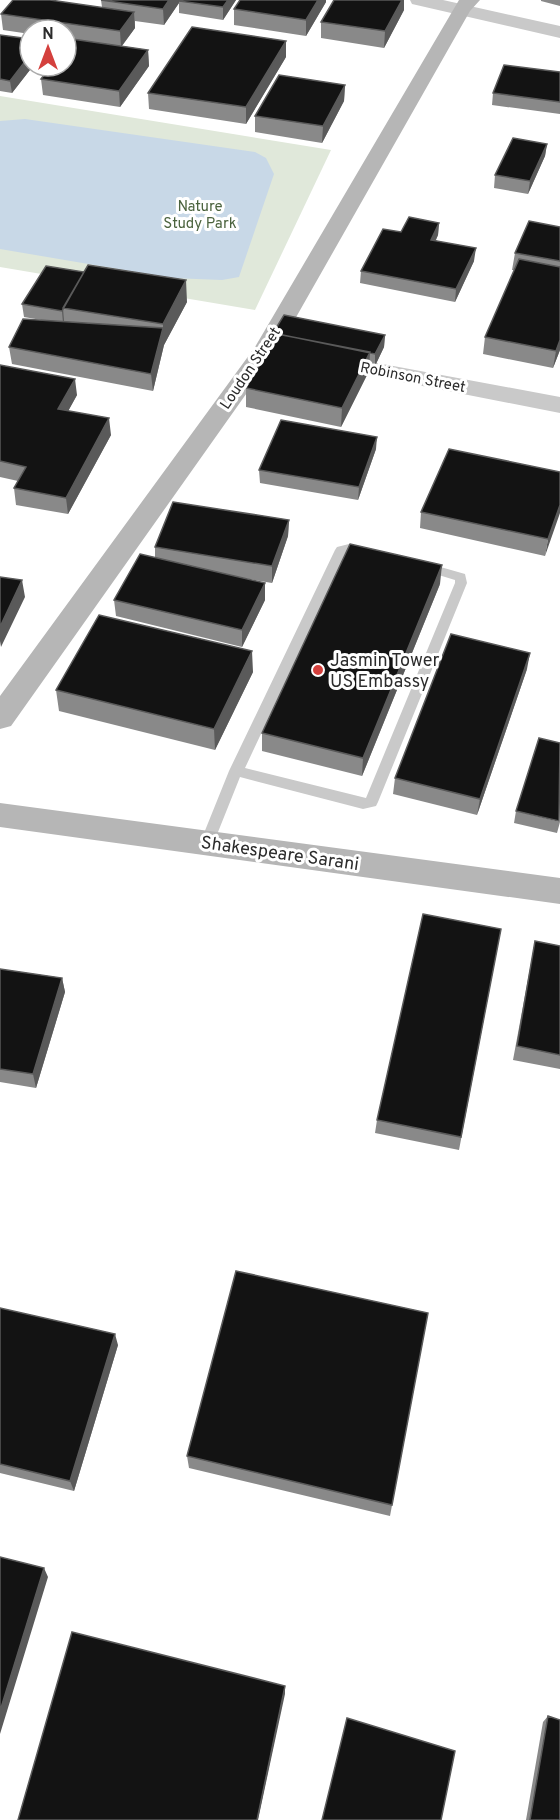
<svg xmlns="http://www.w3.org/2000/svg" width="560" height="1820" font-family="Overpass,sans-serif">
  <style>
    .green { fill: #e0e8da }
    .water { fill: #c8d8e7 }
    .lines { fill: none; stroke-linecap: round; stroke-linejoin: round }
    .lane { fill: #c9c9c9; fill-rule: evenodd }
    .street { fill: #c9c9c9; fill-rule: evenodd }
    .secondary { fill: #b6b6b6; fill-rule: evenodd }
    .wall { fill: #898989 }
    .shaded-wall { fill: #5a5a5a }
    .building { fill: #131313; stroke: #5a5a5a; stroke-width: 1.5 }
    .poi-dot { fill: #d4403d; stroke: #fff; stroke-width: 2 }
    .labels { text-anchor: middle; stroke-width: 6; stroke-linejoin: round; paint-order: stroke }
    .far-park-label { font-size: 15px; fill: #4b633e; stroke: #fff }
    .far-street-label { font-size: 15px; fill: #2c2c2c; stroke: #fff }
    .poi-label { font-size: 18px; fill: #2c2c2c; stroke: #fff; text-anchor: start }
    .street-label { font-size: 18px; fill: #2c2c2c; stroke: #fff }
  </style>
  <rect width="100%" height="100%" fill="#fff"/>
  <!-- green -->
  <path class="green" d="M 0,96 L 331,150 L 255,310 L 0,267 Z"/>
  <!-- water -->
  <path class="water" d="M 25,119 L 255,152 L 266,158 L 274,174 L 239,277 L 222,280 L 171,278 L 0,249 L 0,121 Z"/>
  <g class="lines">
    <!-- lane -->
    <path class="lane" d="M 349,544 L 372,549 L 374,552 L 368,556 L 346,553 L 245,768 L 366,798 L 455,583 L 455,580 L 419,569 L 417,566 L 423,562 L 465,574 L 467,583 L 378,802 L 376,806 L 363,809 L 240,777 L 212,847 L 202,847 L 200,843 L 229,771 L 335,550 L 337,547 Z"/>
    <!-- street -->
    <path class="street" d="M 410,0 L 443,0 L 560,26 L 560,38 L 412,4 Z
      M 329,354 L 560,397 L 560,413 L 321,366 L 317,361 L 321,356 Z"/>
    <!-- secondary -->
    <path class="secondary" d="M 459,0 L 480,0 L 470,11 L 278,349 L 11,726 L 0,729 L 0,696 L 255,347 Z
      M 0,803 L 560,878 L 560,904 L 0,827 Z"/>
  </g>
  <!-- wall -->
  <path class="wall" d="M 101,0 L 236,0 L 223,20 L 179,13 L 179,3 L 164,25 L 135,21 L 135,28 L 122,46 L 148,50 L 149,66 L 120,107 L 43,95 L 41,79 L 71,40 L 66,39 L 66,30 L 30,30 L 30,34 L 3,30 L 1,14 L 102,7 Z
    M 541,0 L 560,0 L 560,6 L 541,1 Z
    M 326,2 L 306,36 L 234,25 L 234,9 Z
    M 404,10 L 384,48 L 321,38 L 321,22 Z
    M 0,35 L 30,66 L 33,66 L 12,93 L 0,91 Z
    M 286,57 L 246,124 L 149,109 L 148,93 Z
    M 560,72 L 560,114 L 492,105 L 493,93 Z
    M 345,85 L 344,101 L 322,143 L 255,132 L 255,116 Z
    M 547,144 L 545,156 L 528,194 L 494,188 L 495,175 Z
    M 439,223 L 438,235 L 436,240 L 474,261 L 455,302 L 360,283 L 361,271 L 401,232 Z
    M 560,227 L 560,350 L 553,368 L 483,354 L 485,337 L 515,270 L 512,270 L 515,253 Z
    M 187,302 L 164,345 L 153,391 L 12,364 L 9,347 L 47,321 L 24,317 L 22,304 Z
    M 273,333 L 385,335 L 384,347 L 375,366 L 369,365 L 369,371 L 341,427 L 246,407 L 246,388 L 273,340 Z
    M 0,365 L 77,395 L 68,411 L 111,435 L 68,514 L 16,505 L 14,488 L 18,481 L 0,477 Z
    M 376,449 L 358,500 L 260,483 L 259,470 Z
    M 560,472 L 545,556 L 420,528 L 421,512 Z
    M 289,520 L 288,536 L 272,583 L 243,578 L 265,583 L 265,600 L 242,647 L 116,616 L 114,600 L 155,558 L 155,547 Z
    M 440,584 L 362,776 L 262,751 L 262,733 Z
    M 527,669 L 477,815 L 393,794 L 395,778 Z
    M 253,672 L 215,750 L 59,711 L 56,690 Z
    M 516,811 L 560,822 L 557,833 L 514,823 Z
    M 501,929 L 459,1150 L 375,1133 L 377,1120 Z
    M 535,941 L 560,946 L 560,1069 L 513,1060 Z
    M 0,969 L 62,978 L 65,992 L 36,1088 L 0,1082 Z
    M 0,1308 L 118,1345 L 74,1491 L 0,1473 Z
    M 428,1313 L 390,1516 L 189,1468 L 187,1456 Z
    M 548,1716 L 560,1820 L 526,1820 L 543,1722 Z"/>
  <!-- shaded-wall -->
  <path class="shaded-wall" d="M 169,0 L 181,0 L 179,1 L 179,3 L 164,25 L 163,9 Z
    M 228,0 L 236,0 L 223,20 L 223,7 Z
    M 318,0 L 326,0 L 326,2 L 306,36 L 306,20 Z
    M 402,0 L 404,0 L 404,10 L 384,48 L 385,31 Z
    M 134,12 L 135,28 L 121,47 L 120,31 Z
    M 286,41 L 286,57 L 246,124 L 246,107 Z
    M 148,50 L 149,66 L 120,107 L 119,91 Z
    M 30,55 L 30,66 L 33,66 L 12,93 L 10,81 Z
    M 345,85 L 344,101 L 322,143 L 323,126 Z
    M 547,144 L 545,156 L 528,194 L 530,181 Z
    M 439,223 L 438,235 L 430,252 L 431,240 Z
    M 476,248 L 474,261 L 455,302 L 456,289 Z
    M 186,280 L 187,302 L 164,345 L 153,391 L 151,374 L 163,328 L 163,324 Z
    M 63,308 L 64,321 L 63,323 L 62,311 Z
    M 385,335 L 384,347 L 375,366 L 375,354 Z
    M 560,340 L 560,350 L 553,368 L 556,351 Z
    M 370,352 L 369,371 L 341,427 L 342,408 Z
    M 75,379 L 77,395 L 60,426 L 58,409 Z
    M 109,418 L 111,435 L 68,514 L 66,498 Z
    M 377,437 L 376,449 L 358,500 L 359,487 Z
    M 560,505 L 560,513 L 545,556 L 548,539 Z
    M 289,520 L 288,536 L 272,583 L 272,566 Z
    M 442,565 L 440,584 L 362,776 L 363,758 Z
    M 22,580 L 25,597 L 1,647 L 0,641 L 0,627 Z
    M 265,583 L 265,600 L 242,647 L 242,630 Z
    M 252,651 L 253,672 L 215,750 L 214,729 Z
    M 530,653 L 527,669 L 477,815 L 480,799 Z
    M 62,978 L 65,992 L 36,1088 L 33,1074 Z
    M 115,1334 L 118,1345 L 74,1491 L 70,1481 Z
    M 44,1568 L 48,1577 L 0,1734 L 0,1711 Z
    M 285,1686 L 285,1694 L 258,1820 L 257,1820 Z"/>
  <!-- building -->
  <path class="building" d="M 13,0 L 50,0 L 134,12 L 120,31 L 1,14 Z
    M 101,0 L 169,0 L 163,9 Z
    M 180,0 L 228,0 L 223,7 L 179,1 Z
    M 240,0 L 318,0 L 306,20 L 234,9 Z
    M 334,0 L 402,0 L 385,31 L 321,22 Z
    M 192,27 L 286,41 L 246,107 L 148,93 Z
    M 0,35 L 30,39 L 30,55 L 10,81 L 0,79 Z
    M 72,39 L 148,50 L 119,91 L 41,79 L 51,66 L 66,66 L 66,46 Z
    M 504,65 L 560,72 L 560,102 L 493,93 Z
    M 279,75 L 345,85 L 323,126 L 255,116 Z
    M 513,138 L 547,144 L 530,181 L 495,175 Z
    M 409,217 L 439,223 L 431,240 L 476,248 L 456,289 L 361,271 L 383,229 L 401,232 Z
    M 529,221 L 560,227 L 560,261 L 515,253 Z
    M 519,259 L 560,267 L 560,340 L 556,351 L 485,337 Z
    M 88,265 L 186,280 L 163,324 L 63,308 Z
    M 46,266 L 84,272 L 62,311 L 22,304 Z
    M 284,315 L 385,335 L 375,354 L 273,333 Z
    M 23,319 L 163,328 L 151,374 L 9,347 Z
    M 277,334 L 370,352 L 342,408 L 246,388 Z
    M 0,365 L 75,379 L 58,409 L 109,418 L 66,498 L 14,488 L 26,467 L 0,461 Z
    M 281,420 L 377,437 L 359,487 L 259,470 Z
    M 449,449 L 560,472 L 560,505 L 548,539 L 421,512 Z
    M 173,502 L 289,520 L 272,566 L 155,547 Z
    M 350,544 L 442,565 L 363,758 L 262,733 Z
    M 140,554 L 265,583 L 242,630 L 114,600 Z
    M 0,577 L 22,580 L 0,627 Z
    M 99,615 L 252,651 L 214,729 L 56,690 Z
    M 451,634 L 530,653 L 480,799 L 395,778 Z
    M 539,738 L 560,743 L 559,821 L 516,811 Z
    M 423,914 L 501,929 L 461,1137 L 377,1120 Z
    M 535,941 L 560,946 L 560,1055 L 517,1046 Z
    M 0,969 L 62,978 L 33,1074 L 0,1069 Z
    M 236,1271 L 428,1313 L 392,1505 L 187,1456 Z
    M 0,1308 L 115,1334 L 70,1481 L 0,1464 Z
    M 0,1557 L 44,1568 L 0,1711 Z
    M 72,1632 L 285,1686 L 257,1820 L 18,1820 Z
    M 548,1716 L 560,1720 L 560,1820 L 530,1820 Z
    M 347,1718 L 455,1751 L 441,1820 L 322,1820 Z"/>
  <!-- markers -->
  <circle class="poi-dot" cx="318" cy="670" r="6"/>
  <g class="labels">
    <!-- far-park labels -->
    <g class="far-park-label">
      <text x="200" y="211">Nature<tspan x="200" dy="17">Study Park</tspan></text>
    </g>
    <!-- far-street labels -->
    <g class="far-street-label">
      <text transform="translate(250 368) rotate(-56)" y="5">Loudon Street</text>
      <text transform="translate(413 377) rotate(11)" y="5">Robinson Street</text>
    </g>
    <!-- poi labels -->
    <g class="poi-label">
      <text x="330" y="666">Jasmin Tower<tspan x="330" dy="21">US Embassy</tspan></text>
    </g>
    <!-- street labels -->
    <g class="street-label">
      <text transform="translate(280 853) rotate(8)" y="6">Shakespeare Sarani</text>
    </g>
  </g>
  <!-- north arrow -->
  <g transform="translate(48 48)"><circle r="28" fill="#ffffff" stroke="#ababab" stroke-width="1.5"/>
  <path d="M0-4.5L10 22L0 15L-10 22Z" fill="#d4403d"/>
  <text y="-9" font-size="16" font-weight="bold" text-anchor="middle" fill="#2c2c2c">N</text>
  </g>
</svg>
